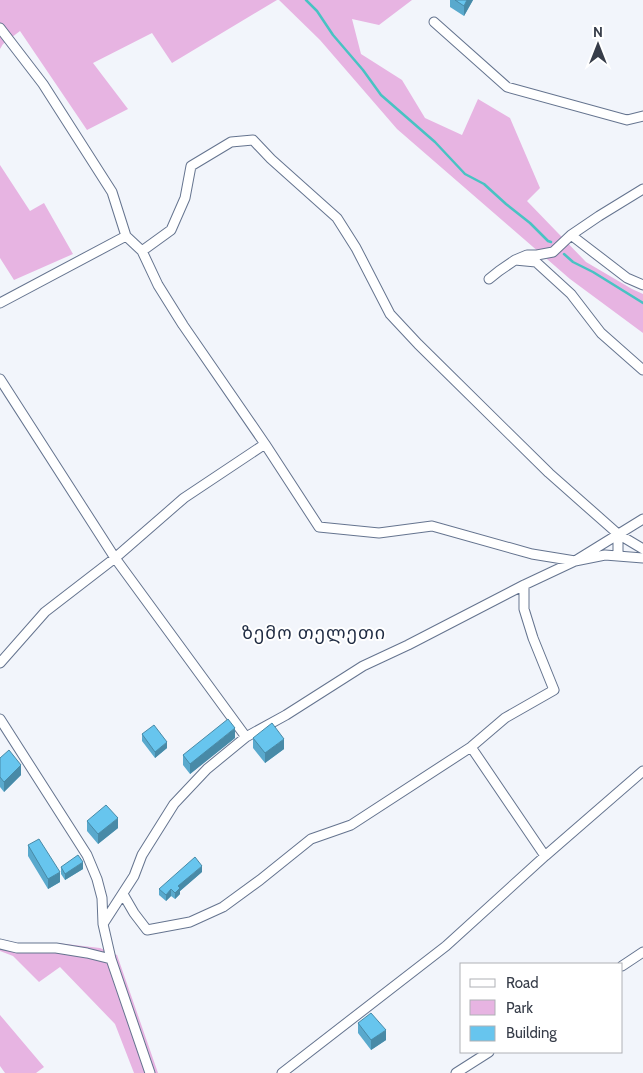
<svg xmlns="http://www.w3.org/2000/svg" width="643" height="1073" font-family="Cabin,'Noto Sans Georgian',sans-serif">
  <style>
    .green { fill: #e7b4e2 }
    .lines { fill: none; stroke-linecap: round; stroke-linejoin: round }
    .stream { stroke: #48c3c3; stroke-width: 2.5 }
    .minor-casing { stroke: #65748f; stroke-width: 11 }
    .minor { stroke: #fff; stroke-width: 9 }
    .wall { fill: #59a9cd }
    .shaded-wall { fill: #488aa7 }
    .building { fill: #67c5ee; stroke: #488aa7 }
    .labels { text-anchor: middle; stroke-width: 4; stroke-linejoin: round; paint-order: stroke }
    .quarter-label { font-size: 18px; letter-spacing: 1px; fill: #1f2b42; stroke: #fff }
  </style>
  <rect width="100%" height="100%" fill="#f2f5fb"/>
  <!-- green -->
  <path class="green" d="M 0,0 L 277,0 L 172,63 L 152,33 L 93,63 L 128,109 L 87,130 L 20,31 L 3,44 L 0,49 Z
    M 279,0 L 412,0 L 379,25 L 352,19 L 361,54 L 402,80 L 425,118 L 462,135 L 478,99 L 510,118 L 540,188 L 527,201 L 586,262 L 632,289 L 643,294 L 643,333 L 570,279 L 397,129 L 320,40 Z
    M 0,165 L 30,211 L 44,203 L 73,254 L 14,280 L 0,258 Z
    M 0,939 L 18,944 L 57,943 L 100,948 L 117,955 L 158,1073 L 134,1073 L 115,1024 L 60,967 L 39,982 L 13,956 L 0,951 Z
    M 0,1015 L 44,1067 L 36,1073 L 5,1073 L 0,1066 Z"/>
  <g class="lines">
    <!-- stream -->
    <path class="stream" d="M 306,0 L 317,11 L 333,35 L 363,70 L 381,95 L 435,142 L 465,174 L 484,184 L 506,204 L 530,223 L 548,241 L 551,242
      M 564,254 L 573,262 L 593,272 L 643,303"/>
    <!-- minor casing -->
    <g class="minor-casing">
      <path id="minor" d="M 434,22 L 507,87 L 627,120 L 643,116
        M 0,28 L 43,84 L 112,192 L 126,236 L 142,251 L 158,285 L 183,325 L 265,444 L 319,527 L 379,533 L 432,526 L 532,554 L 575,561 L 605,555 L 643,558
        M 571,235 L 627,278 L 643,285
        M 142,251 L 171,230 L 185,198 L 191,166 L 231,142 L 253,140 L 271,159 L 337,218 L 356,248 L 390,314 L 418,344 L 549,473 L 618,534 L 643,549
        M 515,260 L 527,255 L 537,255 L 553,252 L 571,235 L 599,216 L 643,189
        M 489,279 L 499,271 L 515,260 L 536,262 L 571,294 L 601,333 L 643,370
        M 0,303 L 126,236
        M 0,379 L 115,558 L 246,737
        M 618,556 L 618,534
        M 0,663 L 45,612 L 115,558 L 184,498 L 265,444
        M 0,719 L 87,855 L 97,879 L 102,898 L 103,924
        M 471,747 L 545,856
        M 123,894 L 134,913 L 147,930 L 190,922 L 223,907 L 260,880 L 311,839 L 351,825 L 471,747 L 505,718 L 554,690 L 533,638 L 524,609 L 524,585
        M 0,944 L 17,948 L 56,948 L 87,953 L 111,959
        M 622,966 L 643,952
        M 150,1073 L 111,959 L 103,924 L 134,876 L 142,855 L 174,804 L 207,769 L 246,737 L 286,715 L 363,666 L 408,645 L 524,585 L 575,561 L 643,519
        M 282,1073 L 446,946 L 545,856 L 643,771
        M 456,1073 L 489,1052"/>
    </g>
    <!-- minor -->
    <use href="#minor" class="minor"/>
  </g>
  <!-- wall -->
  <path class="wall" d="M 450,0 L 473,0 L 464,16 L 450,7 Z
    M 142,734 L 167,748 L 155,758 L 142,741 Z
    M 235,738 L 190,774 L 183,765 L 183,755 Z
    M 253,738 L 284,749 L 265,763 L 253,748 Z
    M 0,758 L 21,775 L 4,792 L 0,787 Z
    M 87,821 L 118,828 L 98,844 L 87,831 Z
    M 28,845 L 60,882 L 48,889 L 28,856 Z
    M 61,867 L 83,869 L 65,880 L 61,874 Z
    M 202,872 L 180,891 L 180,894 L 175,899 L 171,896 L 166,901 L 159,895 L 159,889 Z
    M 358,1023 L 386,1040 L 371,1050 L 358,1033 Z"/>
  <!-- shaded-wall -->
  <path class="shaded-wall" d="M 467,0 L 473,0 L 464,16 L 464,6 Z
    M 235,728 L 235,738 L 190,774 L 190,764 Z
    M 284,739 L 284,749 L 265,763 L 265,753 Z
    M 167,742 L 167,748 L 155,758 L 155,752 Z
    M 21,765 L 21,775 L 4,792 L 4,782 Z
    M 118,818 L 118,828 L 98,844 L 98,834 Z
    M 83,862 L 83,869 L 65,880 L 65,874 Z
    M 202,866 L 202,872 L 180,891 L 180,894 L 175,899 L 175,893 L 178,886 Z
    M 60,872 L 60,882 L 48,889 L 48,879 Z
    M 171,889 L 171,896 L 166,901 L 166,895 Z
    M 386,1030 L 386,1040 L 371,1050 L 371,1040 Z"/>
  <!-- building -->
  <path class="building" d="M 455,0 L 467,0 L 464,6 Z
    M 228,719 L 235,728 L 190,764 L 183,755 Z
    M 272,723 L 284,739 L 265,753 L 253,738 Z
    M 154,725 L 167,742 L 155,752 L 142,734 Z
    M 9,750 L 21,765 L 4,782 L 0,777 L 0,758 Z
    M 106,805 L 118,818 L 98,834 L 87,821 Z
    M 39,839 L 60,872 L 48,879 L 28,845 Z
    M 78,855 L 83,862 L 65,874 L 61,867 Z
    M 195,857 L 202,866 L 178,886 L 180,888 L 175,893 L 171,889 L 166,895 L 159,889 Z
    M 371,1013 L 386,1030 L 371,1040 L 358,1023 Z"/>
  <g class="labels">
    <!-- quarter labels -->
    <g class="quarter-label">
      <text x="314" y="639">ზემო თელეთი</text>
    </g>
  </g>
  <!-- legend -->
  <rect x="460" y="963" width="162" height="90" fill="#ffffff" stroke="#afb1b6"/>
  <rect x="470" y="979" width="25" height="8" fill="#ffffff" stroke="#afb1b6"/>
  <text x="506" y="988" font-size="15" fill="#373d49">Road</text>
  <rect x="470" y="1000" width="25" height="15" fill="#e7b4e2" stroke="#afb1b6"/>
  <text x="506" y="1013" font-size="15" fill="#373d49">Park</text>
  <rect x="470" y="1026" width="25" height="15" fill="#67c5ee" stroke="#afb1b6"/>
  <text x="506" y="1038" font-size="15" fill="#373d49">Building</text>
  <!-- north arrow -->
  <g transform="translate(598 45)" stroke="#ffffff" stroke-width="4" paint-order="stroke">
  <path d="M0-4L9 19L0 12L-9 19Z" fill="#373d49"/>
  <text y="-8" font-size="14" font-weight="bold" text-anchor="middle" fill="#373d49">N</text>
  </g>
</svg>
